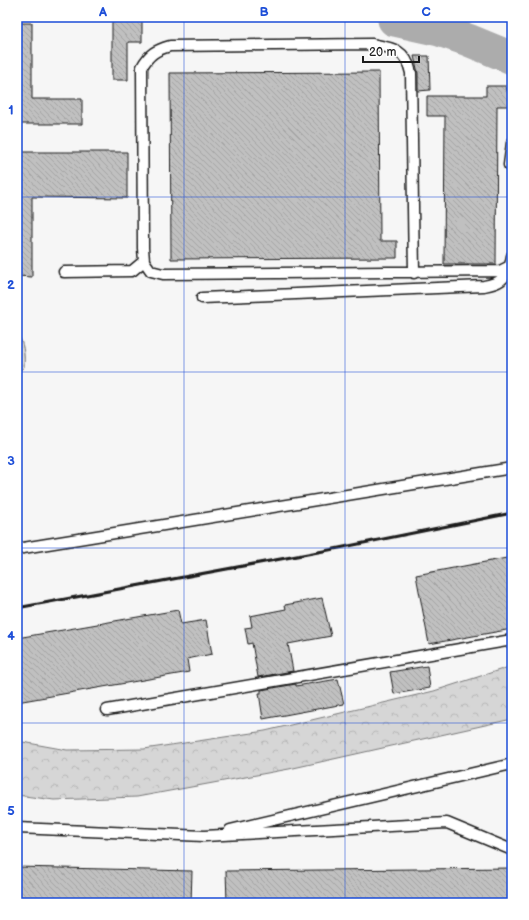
<svg xmlns="http://www.w3.org/2000/svg" width="529" height="920" font-family="'Balsamiq Sans',sans-serif">
  <style>
    .forest { fill: url(#forest-crowns); stroke: #797979 }
    .lines { fill: none; stroke-linecap: round; stroke-linejoin: round }
    .river { stroke: #acacac; stroke-width: 33 }
    .building { fill: url(#building-back-hatch); stroke: #1c1c1c }
    .lane-casing { stroke: #1c1c1c; stroke-width: 13 }
    .lane { stroke: #fff; stroke-width: 10 }
    .rail { stroke: #1c1c1c; stroke-width: 3 }
    .grid { fill: none; stroke: #1d4ed8; stroke-width: 1; stroke-opacity: 0.55 }
    .neatline { fill: none; stroke: #1d4ed8; stroke-width: 1.5 }
    .grid-label { font-size: 13px; text-anchor: middle; font-weight: bold; fill: #1d4ed8 }
  </style>
  <defs>
    <pattern id="forest-crowns" width="20" height="18" patternUnits="userSpaceOnUse"><rect width="20" height="18" fill="#d6d6d6"/><path d="M2 6a3 3 0 1 1 6 0M12 15a3 3 0 1 1 6 0" fill="none" stroke="#b7b7b7"/></pattern>
    <pattern id="building-back-hatch" width="6" height="6" patternUnits="userSpaceOnUse"><rect width="6" height="6" fill="#c0c0c0"/><path d="M-1 5l2 2M0 0l6 6M5-1l2 2" fill="none" stroke="#a4a4a4"/></pattern>
  </defs>
  <rect width="100%" height="100%" fill="#f6f6f6"/>
  <filter id="ink" filterUnits="userSpaceOnUse"><feTurbulence type="fractalNoise" baseFrequency=".025" numOctaves="2"/><feDisplacementMap in="SourceGraphic" scale="8" xChannelSelector="R" yChannelSelector="G"/><feConvolveMatrix kernelMatrix="1 2 1 2 8 2 1 2 1" color-interpolation-filters="sRGB"/></filter>
  <g filter="url(#ink)">
    <!-- forest -->
    <path class="forest" d="M 17,337 L 20,338 C 24,346 25,358 24,367 L 17,373 Z
      M 512,666 L 512,719 L 289,769 L 137,797 L 54,800 L 17,795 L 17,741 L 67,750 L 144,749 L 265,731 L 434,691 Z"/>
    <g class="lines">
      <!-- river -->
      <path class="river" d="M 394,20 L 439,30 L 468,40 L 512,58"/>
    </g>
    <!-- building -->
    <path class="building" d="M 112,17 L 142,17 L 142,42 L 128,42 L 128,80 L 112,80 Z
      M 17,23 L 32,23 L 32,99 L 82,99 L 82,124 L 17,124 Z
      M 414,56 L 429,56 L 430,90 L 418,91 L 418,73 Z
      M 379,72 L 380,241 L 397,241 L 397,258 L 171,259 L 170,73 Z
      M 486,86 L 506,86 L 507,91 L 512,91 L 512,106 L 497,106 L 496,264 L 444,264 L 445,116 L 427,116 L 427,96 L 486,96 Z
      M 17,152 L 127,152 L 127,198 L 32,197 L 32,277 L 17,276 Z
      M 512,557 L 512,629 L 429,644 L 416,575 Z
      M 322,598 L 331,636 L 288,644 L 293,671 L 258,677 L 252,643 L 248,644 L 245,628 L 252,627 L 250,616 L 286,609 L 285,605 Z
      M 178,610 L 181,624 L 206,620 L 212,654 L 187,659 L 189,672 L 17,702 L 17,638 Z
      M 427,666 L 430,688 L 394,694 L 390,672 Z
      M 338,679 L 344,704 L 263,719 L 259,693 L 261,693 L 261,690 L 296,684 L 296,686 Z
      M 17,867 L 192,871 L 191,903 L 17,903 Z
      M 512,868 L 512,903 L 227,903 L 226,871 Z"/>
    <g class="lines">
      <!-- lane casing -->
      <g class="lane-casing">
        <path id="lane" d="M 509,165 L 512,143
          M 64,272 L 132,271 L 144,261
          M 414,273 L 411,73 C 406,50 394,48 372,44 L 170,46 C 156,50 149,54 142,67 L 143,248 L 144,261 L 151,271 L 163,274 L 500,271 L 510,266 L 512,256
          M 202,298 L 484,286 C 499,283 505,280 510,266
          M 17,549 L 512,468
          M 107,710 L 512,640
          M 17,828 L 204,836 L 447,823 L 512,850
          M 230,830 L 512,764"/>
      </g>
      <!-- lane -->
      <use href="#lane" class="lane"/>
      <!-- rail -->
      <path class="rail" d="M 17,608 L 329,550 L 512,513"/>
    </g>
  </g>
  <!-- grid -->
  <path class="grid" d="M 184,17 L 184,903M 345,17 L 345,903M 17,197 L 512,197M 17,372 L 512,372M 17,548 L 512,548M 17,723 L 512,723"/>
  <!-- margin -->
  <rect width="529" height="920" fill="none" stroke="#fff" stroke-width="44"/>
  <!-- scale -->
  <path d="M363 56v6h56v-6" fill="none" stroke="#1c1c1c" stroke-width="2"/>
  <text x="369" y="56" font-size="12" fill="#1c1c1c" stroke="#ffffff" stroke-width="3" paint-order="stroke">20 m</text>
  <rect x="22" y="22" width="485" height="876" class="neatline"/>
  <g class="grid-label">
    <text x="103" y="16">A</text>
    <text x="264" y="16">B</text>
    <text x="426" y="16">C</text>
    <text x="11" y="114">1</text>
    <text x="11" y="289">2</text>
    <text x="11" y="465">3</text>
    <text x="11" y="640">4</text>
    <text x="11" y="815">5</text>
  </g>
</svg>
